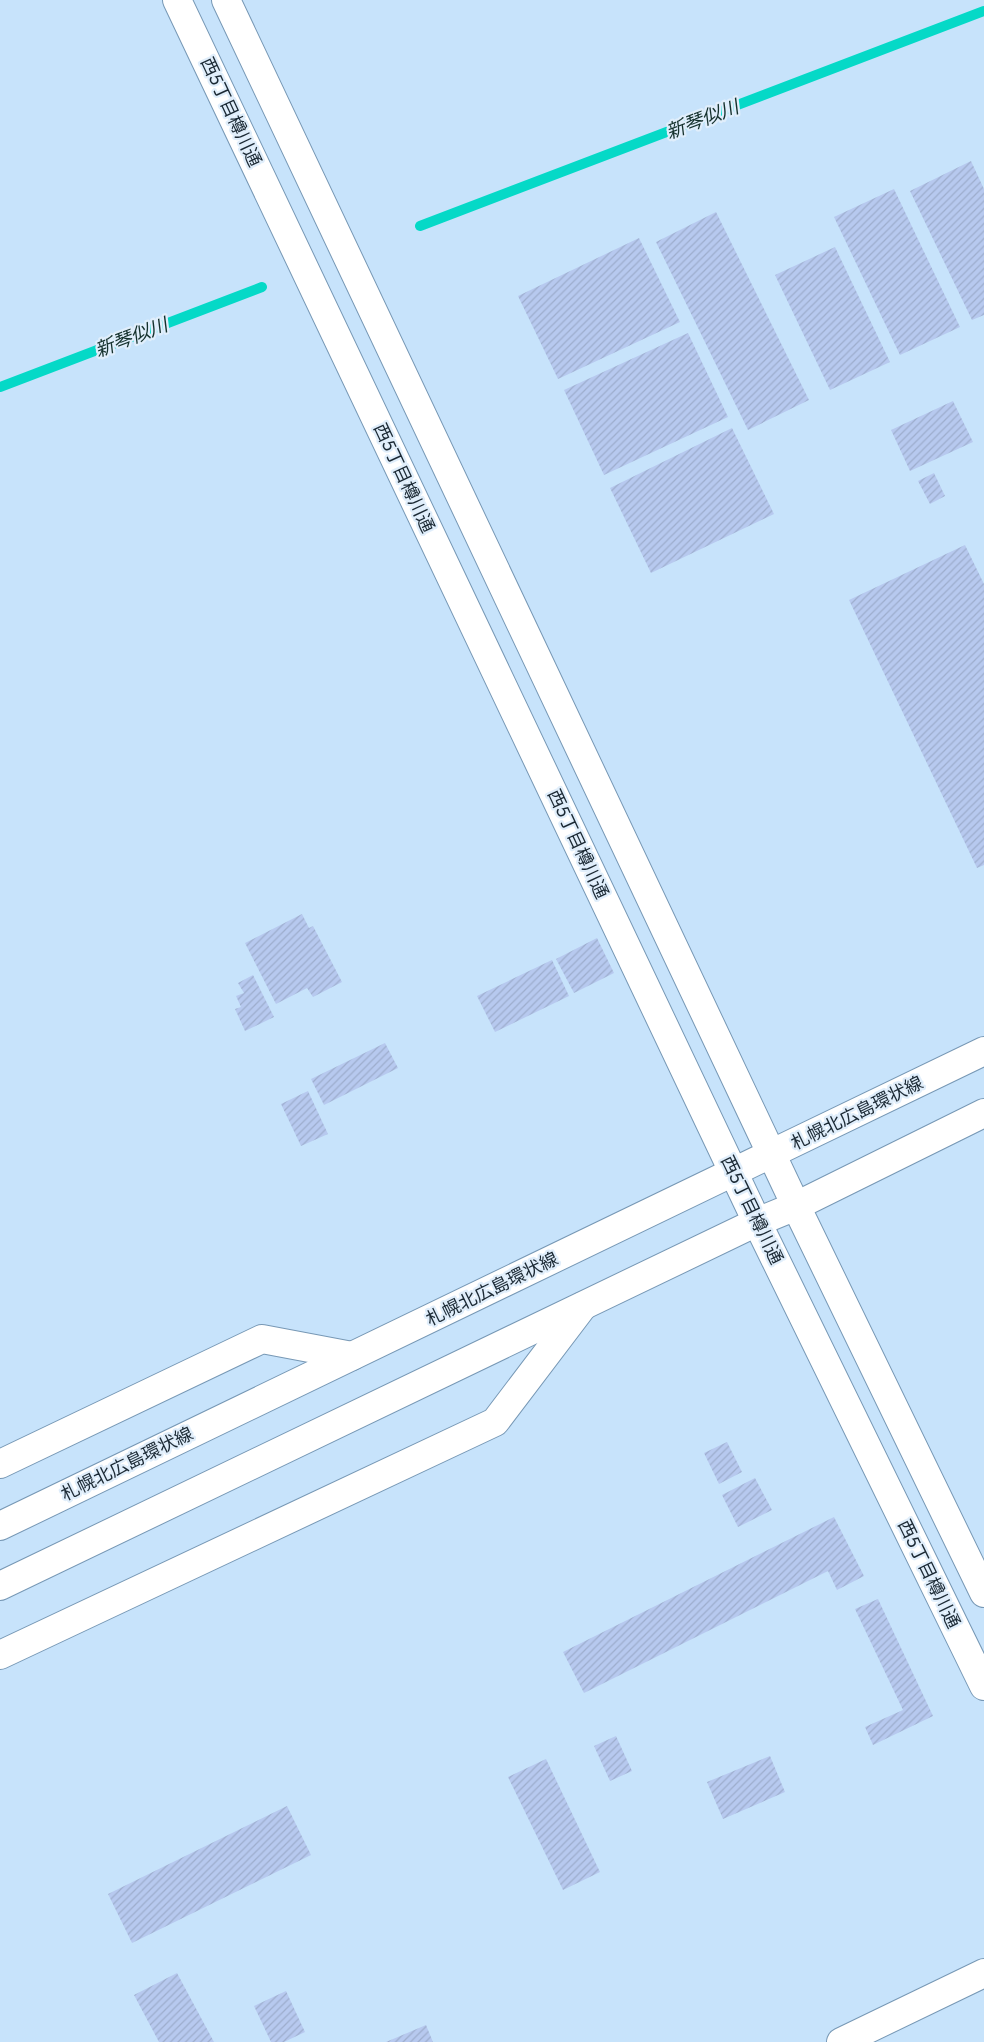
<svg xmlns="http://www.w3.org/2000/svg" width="984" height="2042" font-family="Jost,'Noto Sans JP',sans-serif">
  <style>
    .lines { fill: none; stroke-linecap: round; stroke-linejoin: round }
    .stream { stroke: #05d9c7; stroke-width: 10 }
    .building { fill: url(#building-hatch) }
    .street-casing { stroke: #7798b5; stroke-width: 30 }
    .secondary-casing { stroke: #7798b5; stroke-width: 30 }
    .primary-casing { stroke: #7798b5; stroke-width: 30 }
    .street { stroke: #fff; stroke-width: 28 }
    .secondary { stroke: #fff; stroke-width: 28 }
    .primary { stroke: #fff; stroke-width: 28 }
    .labels { text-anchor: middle; stroke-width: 4.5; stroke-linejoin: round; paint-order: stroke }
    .street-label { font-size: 18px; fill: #1a2833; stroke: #e0eefb }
    .water-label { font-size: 19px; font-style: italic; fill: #14302c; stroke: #e0eefb }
  </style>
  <defs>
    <pattern id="building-hatch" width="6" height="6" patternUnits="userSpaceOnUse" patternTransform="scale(1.25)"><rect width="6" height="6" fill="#b7c9ef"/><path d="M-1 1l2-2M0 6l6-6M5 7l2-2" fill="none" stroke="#9dadcd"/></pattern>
  </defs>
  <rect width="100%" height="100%" fill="#c7e3fb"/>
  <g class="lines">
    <!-- stream -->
    <path class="stream" d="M 420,226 L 984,11
      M 0,387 L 262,287"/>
  </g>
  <!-- building -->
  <path class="building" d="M 971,161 L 984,189 L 984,315 L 972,320 L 910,191 Z
    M 894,189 L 960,327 L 900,355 L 834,217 Z
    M 716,212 L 809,400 L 748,430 L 656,242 Z
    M 639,238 L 680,322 L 558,379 L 518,296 Z
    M 835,247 L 890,362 L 830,390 L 775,275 Z
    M 688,333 L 728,417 L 604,475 L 564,390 Z
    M 953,401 L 973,442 L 910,471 L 891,430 Z
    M 732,428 L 774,514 L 651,573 L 610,488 Z
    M 934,473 L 945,496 L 930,504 L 918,481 Z
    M 965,545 L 984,584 L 984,865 L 977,868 L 849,600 Z
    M 302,914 L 309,928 L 313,926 L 342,982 L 313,997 L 307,988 L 276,1004 L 245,943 Z
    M 597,938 L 614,973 L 574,993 L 556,959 Z
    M 552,960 L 569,996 L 495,1032 L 477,996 Z
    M 253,975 L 274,1017 L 245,1031 L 235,1009 L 241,1007 L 236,996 L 244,993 L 238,983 Z
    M 385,1043 L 398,1068 L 324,1105 L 311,1079 Z
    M 308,1091 L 328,1134 L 301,1146 L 281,1104 Z
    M 727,1442 L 742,1472 L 719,1484 L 704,1453 Z
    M 755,1478 L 772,1510 L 738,1527 L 722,1495 Z
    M 834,1517 L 864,1576 L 837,1590 L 828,1571 L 584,1693 L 563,1652 Z
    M 878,1599 L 933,1716 L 873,1745 L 865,1727 L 903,1710 L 855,1609 Z
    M 616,1736 L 632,1771 L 610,1781 L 594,1746 Z
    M 770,1756 L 785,1792 L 723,1819 L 707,1782 Z
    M 546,1759 L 600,1872 L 563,1890 L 508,1777 Z
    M 287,1806 L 311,1855 L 132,1943 L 108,1894 Z
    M 177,1973 L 214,2042 L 159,2042 L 134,1995 Z
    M 286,1991 L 305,2032 L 284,2042 L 271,2042 L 254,2006 Z
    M 426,2025 L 433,2042 L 386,2042 Z"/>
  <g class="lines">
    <!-- street casing -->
    <g class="street-casing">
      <path id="street" d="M 0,1464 L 262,1339 L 352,1356
        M 0,1655 L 495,1422 L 583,1306
        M 841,2042 L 984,1973"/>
    </g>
    <!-- secondary casing -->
    <g class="secondary-casing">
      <path id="secondary" d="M 177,0 L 757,1222 L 984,1686
        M 226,0 L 796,1206 L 984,1593"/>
    </g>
    <!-- primary casing -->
    <g class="primary-casing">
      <path id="primary" d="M 0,1526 L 984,1051
        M 0,1586 L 757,1222 L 796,1206 L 984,1113"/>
    </g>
    <!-- street -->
    <use href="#street" class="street"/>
    <!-- secondary -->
    <use href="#secondary" class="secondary"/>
    <!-- primary -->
    <use href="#primary" class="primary"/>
  </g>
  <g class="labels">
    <!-- street labels -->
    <g class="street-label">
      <text transform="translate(231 112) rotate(65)" y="6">西5丁目樽川通</text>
      <text transform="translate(404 478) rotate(65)" y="6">西5丁目樽川通</text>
      <text transform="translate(578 844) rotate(65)" y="6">西5丁目樽川通</text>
      <text transform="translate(857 1113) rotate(-26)" y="6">札幌北広島環状線</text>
      <text transform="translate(752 1210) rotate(64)" y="6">西5丁目樽川通</text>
      <text transform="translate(492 1289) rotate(-26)" y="6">札幌北広島環状線</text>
      <text transform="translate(127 1464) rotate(-26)" y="6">札幌北広島環状線</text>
      <text transform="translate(929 1574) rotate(64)" y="6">西5丁目樽川通</text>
    </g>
    <!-- water labels -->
    <g class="water-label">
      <text transform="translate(702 119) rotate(-21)" y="7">新琴似川</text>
      <text transform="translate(131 337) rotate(-21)" y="7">新琴似川</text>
    </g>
  </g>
</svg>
